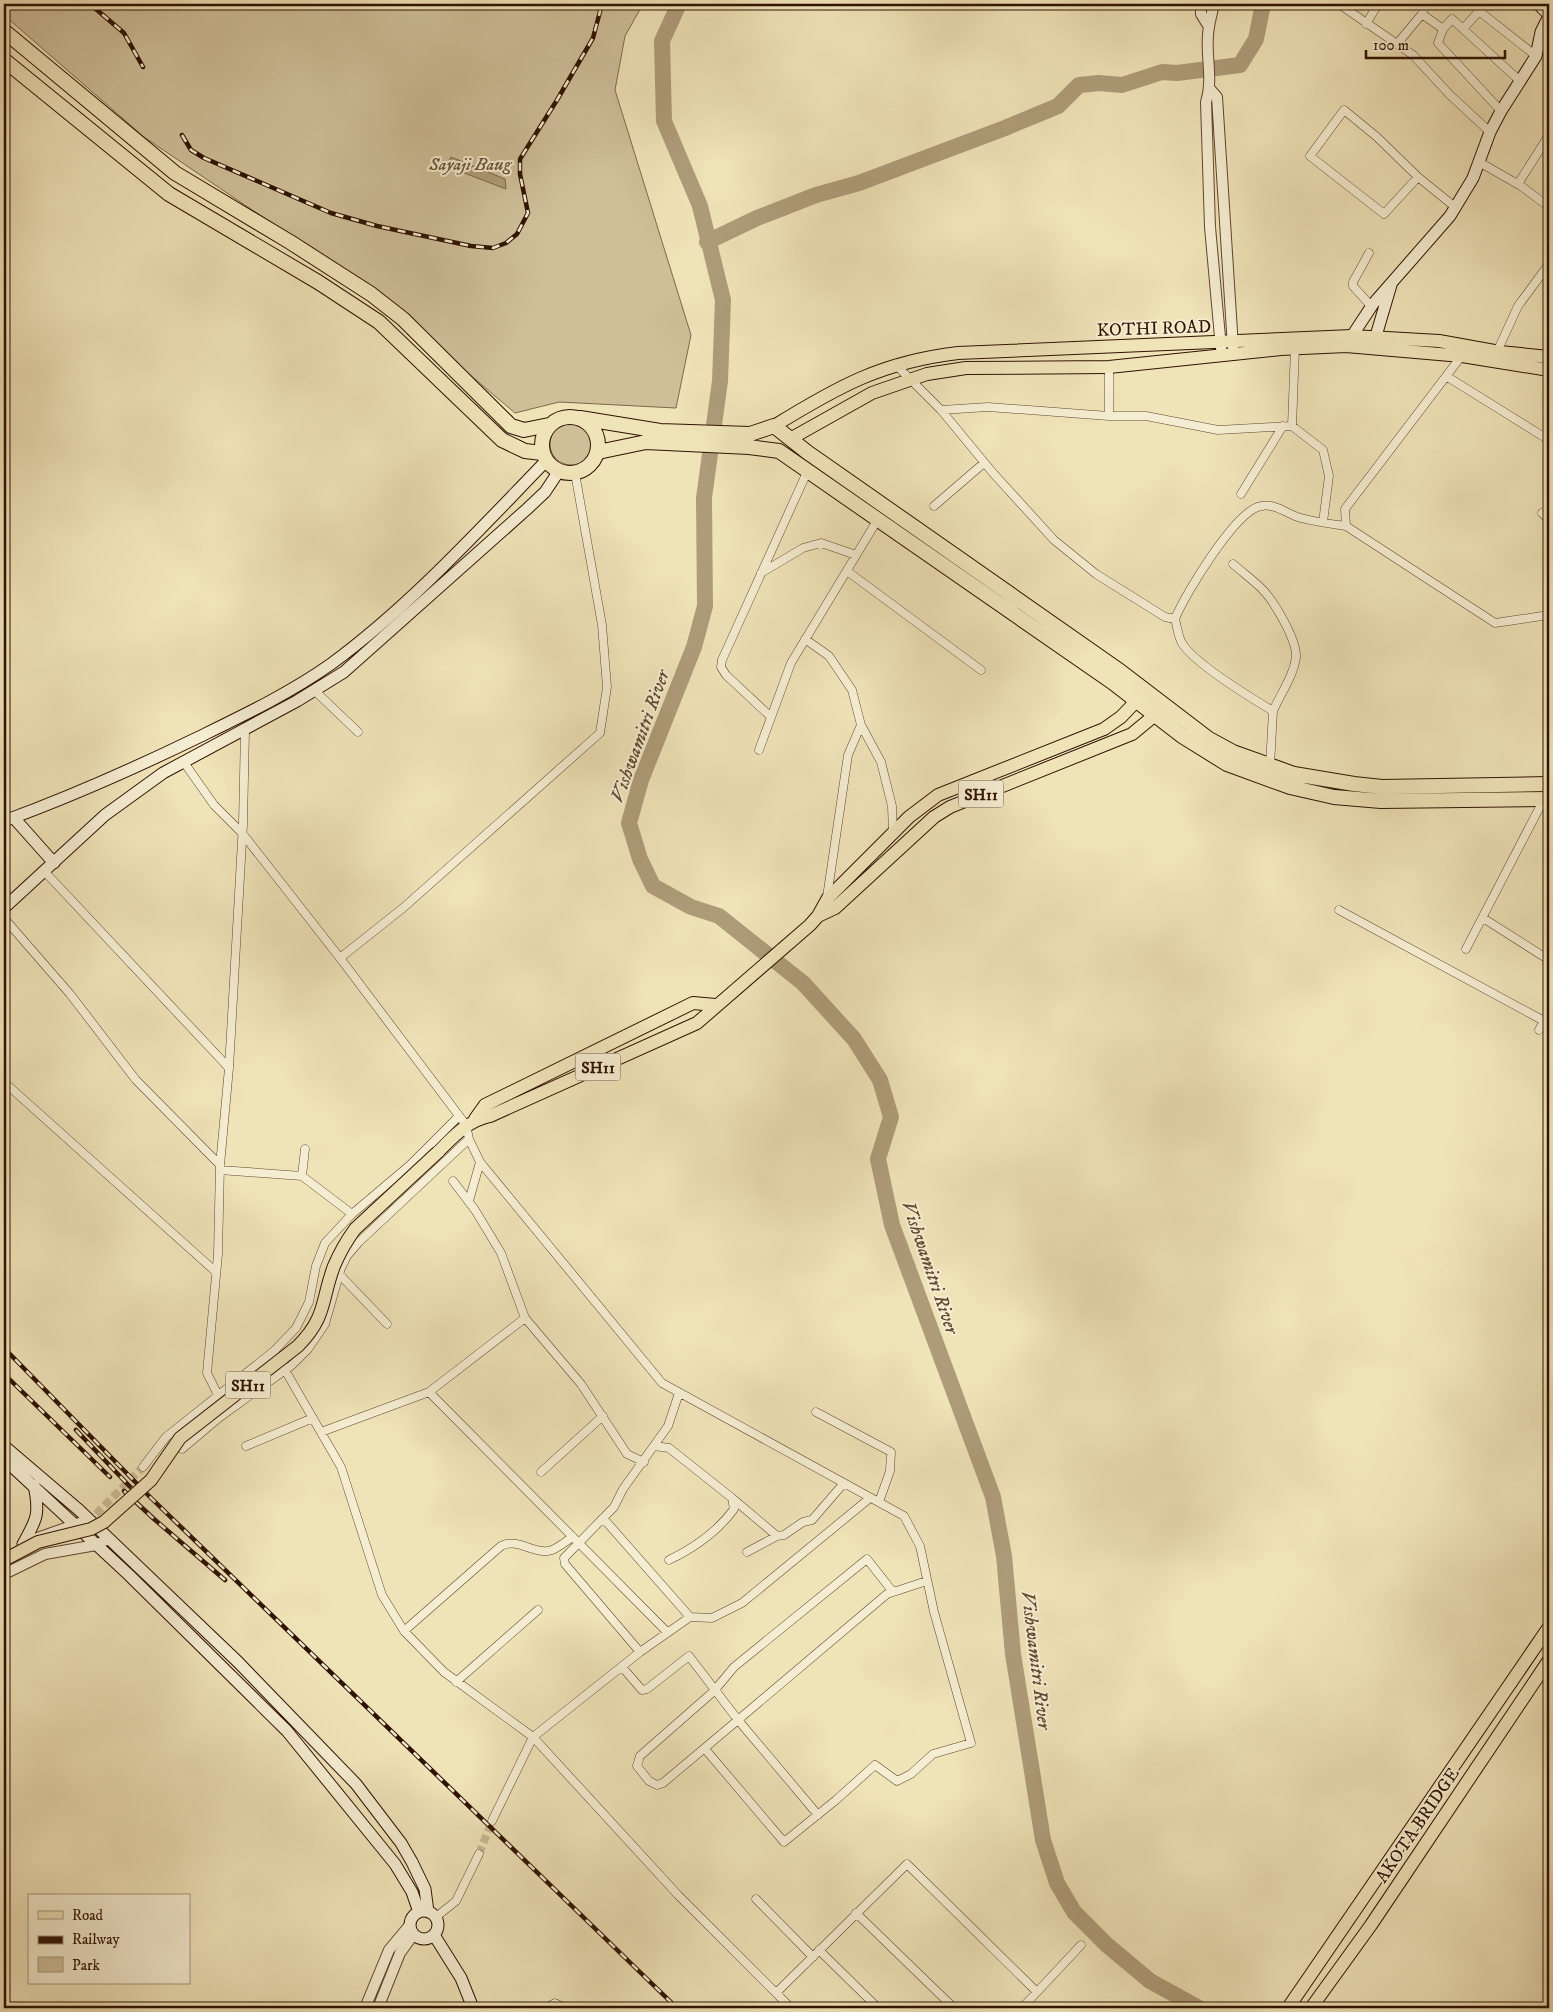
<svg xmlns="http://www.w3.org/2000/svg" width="1553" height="2012" font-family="'IM FELL DW Pica',serif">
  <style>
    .green { fill: #cebf99; stroke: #7e684c }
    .water { fill: #ae9c79; stroke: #7b6549 }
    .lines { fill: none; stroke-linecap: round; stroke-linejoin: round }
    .river { stroke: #ae9c79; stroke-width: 16 }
    .minor-tunnel { stroke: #c9b993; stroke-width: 8; stroke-dasharray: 8 4; stroke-linecap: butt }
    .minor-casing { stroke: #5f462e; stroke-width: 9 }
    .tertiary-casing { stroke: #5f462e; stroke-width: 12 }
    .secondary-casing { stroke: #2f1200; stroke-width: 13 }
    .primary-casing { stroke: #2f1200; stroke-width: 14 }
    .trunk-casing { stroke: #2f1200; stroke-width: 16 }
    .minor { stroke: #f5edd1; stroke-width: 8 }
    .tertiary { stroke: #f5edd1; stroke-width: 10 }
    .secondary { stroke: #f5edd1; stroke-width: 11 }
    .primary { stroke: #efe3b8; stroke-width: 12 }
    .trunk { stroke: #efe3b8; stroke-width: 14 }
    .rail-casing { stroke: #2f1200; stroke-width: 4.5 }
    .rail { stroke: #f5edd1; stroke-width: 2.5; stroke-dasharray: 8; stroke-linecap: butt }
    .primary-bridge-casing { stroke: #2f1200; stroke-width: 14; stroke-linecap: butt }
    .primary-bridge { stroke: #efe3b8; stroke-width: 12 }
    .labels { text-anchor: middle; stroke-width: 4; stroke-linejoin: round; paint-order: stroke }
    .shield { fill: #f5edd1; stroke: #6a543f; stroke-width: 1 }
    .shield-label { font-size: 16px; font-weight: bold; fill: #2f1200 }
    .park-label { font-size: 18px; font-style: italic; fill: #674f36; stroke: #f5edd1 }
    .street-label { font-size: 18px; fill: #2f1200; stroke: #f5edd1 }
    .water-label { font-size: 19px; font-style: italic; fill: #624930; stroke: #f5edd1 }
  </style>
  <rect width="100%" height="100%" fill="#efe3b8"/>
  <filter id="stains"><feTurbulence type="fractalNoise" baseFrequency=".004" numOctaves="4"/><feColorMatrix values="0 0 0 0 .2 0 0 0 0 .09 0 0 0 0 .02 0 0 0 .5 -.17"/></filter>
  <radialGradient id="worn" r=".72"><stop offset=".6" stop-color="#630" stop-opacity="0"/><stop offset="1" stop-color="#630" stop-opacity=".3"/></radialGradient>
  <!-- green -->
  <path class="green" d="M 4,4 L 643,4 L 625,36 L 615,90 L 691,335 L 676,408 L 559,402 L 515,413 L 443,352 L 408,315 L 144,137 L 4,15 Z
    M550 444a21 21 0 1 1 42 0a21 21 0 1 1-42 0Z"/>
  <!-- water -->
  <path class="water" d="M 451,157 L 505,179 L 506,189 L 446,166 Z"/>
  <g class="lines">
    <!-- river -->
    <path class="river" d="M 679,4 L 662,41 L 664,121 L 700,206 L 723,300 L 720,381 L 704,498 L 705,606 L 694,647 L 641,780 L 629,823 L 640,859 L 653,886 L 691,907 L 719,916 L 803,983 L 854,1039 L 880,1080 L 891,1117 L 878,1159 L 892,1225 L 993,1497 L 1004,1556 L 1013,1654 L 1030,1759 L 1043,1840 L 1057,1883 L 1074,1912 L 1107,1945 L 1150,1981 L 1199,2008
      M 707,242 L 757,218 L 816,195 L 859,183 L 1005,128 L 1058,106 L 1079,85 L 1099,83 L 1122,85 L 1162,72 L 1177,73 L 1240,65 L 1256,39 L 1263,4"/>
    <!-- minor-tunnel -->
    <path class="minor-tunnel" d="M 96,1514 L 143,1467
      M 479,1854 L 492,1821"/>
    <!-- minor casing -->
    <g class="minor-casing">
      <path id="minor" d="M 1339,4 L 1413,55 L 1450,95 L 1490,132
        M 1422,14 L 1425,4
        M 1366,24 L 1378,4
        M 1443,29 L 1438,43 L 1501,111
        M 1463,29 L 1479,11 L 1536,56
        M 1397,44 L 1422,14 L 1443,29 L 1452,19 L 1520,81
        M 1479,162 L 1521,186 L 1549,207
        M 1418,177 L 1377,137 L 1344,110 L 1310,156 L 1384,214 L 1418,177 L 1455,207
        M 1518,184 L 1549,135
        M 1369,253 L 1353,282 L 1353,286 L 1371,306
        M 1463,354 L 1345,509 L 1346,526 L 1495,623 L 1549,615
        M 1496,354 L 1518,306 L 1549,264
        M 895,364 L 941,410 L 993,473 L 1054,540 L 1096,574 L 1165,617 L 1175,619 C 1177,626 1178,635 1181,641 C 1190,661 1253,699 1273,711 L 1270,766
        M 1109,367 L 1109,416 L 1146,416 L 1218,430 L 1292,426 L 1323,450 L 1329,476 L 1323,522
        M 1446,376 L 1549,440
        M 941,410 L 988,407 L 1109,416
        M 1292,426 L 1295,348
        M 1241,494 L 1283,426
        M 934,506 L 984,463
        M 1542,513 L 1549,520
        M 1233,564 C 1242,572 1253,580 1262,589 C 1274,601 1297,640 1296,657 C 1294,675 1280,695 1273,711
        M 847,571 L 981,670
        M 761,573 L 803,548 L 821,543 L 856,555
        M 1175,619 C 1185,594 1236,510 1261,506 C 1276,503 1288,515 1301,518 C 1316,522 1331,524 1346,526
        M 805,639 L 829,656 L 852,690 L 861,725 L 848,755 L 827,897
        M 315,691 L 358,732
        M 771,717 L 726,675 L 721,667 L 722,660 L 808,470
        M 861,725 L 881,762 L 892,806 L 893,833
        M 759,750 L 791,663 L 878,519
        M 183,761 L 214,805 L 242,833 L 340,958 L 466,1125 L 469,1139 L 480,1162 L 662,1383 L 904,1516 L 920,1546 L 934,1612 L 971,1743 L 933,1754 L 911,1774 L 897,1781 L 875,1765 L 836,1800 L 784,1842 L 705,1749
        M 45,872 L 229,1068
        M 1339,910 L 1544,1021
        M 4,918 L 70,994 L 136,1080 L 220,1165
        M 1483,918 L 1549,960
        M 1466,949 L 1544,799
        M 340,958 L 403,908 L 600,733 L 607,687 L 602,625 L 575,473
        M 1539,1030 L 1549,1012
        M 4,1082 L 216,1272
        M 220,1170 L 302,1176 L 352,1214
        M 302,1176 L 305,1149
        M 453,1181 L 475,1210 L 501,1253 L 525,1318 L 429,1392 L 667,1632
        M 469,1201 L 480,1162
        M 339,1274 L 387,1324
        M 525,1318 L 581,1384 L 627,1454 L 644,1462
        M 274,1351 L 341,1467 L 382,1595 L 404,1631 L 444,1672 L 533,1737 L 678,1895 L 791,2008
        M 218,1395 L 207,1373 L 218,1254 L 220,1165 L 229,1068 L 243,824 L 245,730
        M 816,1412 L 891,1452 L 890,1471 L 879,1502
        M 321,1432 L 429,1392
        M 246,1446 L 313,1418
        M 654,1446 L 669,1448 L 732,1498 L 734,1509 C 718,1531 694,1548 669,1560
        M 182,1449 L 220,1417 L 292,1365 L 308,1349 L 325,1324 L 341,1268 L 347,1256 L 359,1242 L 469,1139
        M 143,1467 L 166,1437 L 274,1351 L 296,1328 L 309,1302 L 316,1266 L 325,1243 L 352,1214 L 410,1165 L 459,1116
        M 541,1472 L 603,1416
        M 732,1498 L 777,1536
        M 603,1518 L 690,1617
        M 747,1552 L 777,1536 L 784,1535 L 803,1522 L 812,1520 L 844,1483
        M 404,1631 L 501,1546 C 519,1537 535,1556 552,1550 C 559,1547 566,1541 573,1537
        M 640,1652 L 565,1564 L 564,1558 L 614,1507 L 623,1489 L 668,1426 L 679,1393
        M 622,1667 L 642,1690 L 647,1689 L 689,1656 L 738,1720 L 663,1783 L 657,1785 L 649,1781 L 637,1766 L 640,1756 L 714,1691 L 734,1667 L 867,1559 L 893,1592
        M 456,1682 L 538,1610
        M 818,1815 L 738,1720 L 887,1594 L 927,1581
        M 492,1821 L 533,1737 L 640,1652 L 690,1617 L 712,1618 L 742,1603 L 870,1498
        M 756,1899 L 813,1957
        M 856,1913 L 954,2008
        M 436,1917 L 456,1901 L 479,1854
        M 819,1950 L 878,2008
        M 776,1993 L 907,1864 L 1037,1992
        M 546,2008 L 555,2003 L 565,2008
        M 1022,2008 L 1081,1945"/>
    </g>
    <!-- tertiary casing -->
    <g class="tertiary-casing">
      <path id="tertiary" d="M 1201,4 L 1201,14 L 1209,27
        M 1213,4 C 1213,13 1210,18 1209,27 C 1204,52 1214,77 1206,102 L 1210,227 L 1221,348
        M 1210,89 L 1217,97 L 1233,347
        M 32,1540 L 88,1520
        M 4,1574 L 45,1554 L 96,1545 L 108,1539
        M 365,2008 L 389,1950 L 409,1926
        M 378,2008 L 400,1953 L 413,1935"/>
    </g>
    <!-- secondary casing -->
    <g class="secondary-casing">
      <path id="secondary" d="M 1538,4 L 1549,15
        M 1351,344 L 1352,336 L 1373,304 L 1450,216 L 1473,178 L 1490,132 L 1501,111 L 1536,56 L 1541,32 L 1549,16
        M 1373,346 L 1391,285
        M 14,818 L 54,863
        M 4,821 C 70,797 135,768 199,737 C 244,715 290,693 331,664 C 410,606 478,531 546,461
        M 4,908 L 105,815 L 163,773 L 297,701 L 344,672 L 527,509 L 545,492 L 559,471
        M 4,1446 L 79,1510 L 238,1662 L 356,1784 L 401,1843 L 412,1862 L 425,1889 L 428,1912
        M 4,1459 L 129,1575 L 287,1731 L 395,1864 L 412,1892 L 419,1912
        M 23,1544 C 37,1519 40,1514 34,1485
        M410 1925a14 14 0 1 1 28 0a14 14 0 1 1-28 0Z
        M 434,1935 L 461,1978 L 473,2008"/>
    </g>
    <!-- primary casing -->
    <g class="primary-casing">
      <path id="primary" d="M 774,426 C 839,386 882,362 958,353 L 1352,336 L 1439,341 L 1500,352 L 1549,357
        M 790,439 L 872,393 L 927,374 L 966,368 L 1109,367 L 1281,349 L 1346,346 L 1462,356 L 1549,370
        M 818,916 L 835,908 L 934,817 L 950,807 L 1132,734 L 1155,715 L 1161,707
        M 475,1119 L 485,1105 L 693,1003 L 715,1005
        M 438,1152 C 454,1136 467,1121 490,1116 L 697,1023 L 810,925 L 818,916 L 828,898 L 909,817 L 938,795 L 1104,729 L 1121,717 L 1143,694
        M 1288,2008 L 1549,1627
        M 1311,2008 L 1371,1925 L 1549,1660"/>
    </g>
    <!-- trunk casing -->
    <g class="trunk-casing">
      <path id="trunk" d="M 4,31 L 175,173 L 290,242 L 371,294 L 403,319 L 511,426 L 524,430 L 549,425
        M 4,60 L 169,194 L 318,282 L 379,322 L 502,440 L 525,451 L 542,453
        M542 445a28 28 0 1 1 56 0a28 28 0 1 1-56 0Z
        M 580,418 L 660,431 L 750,434 L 774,426 L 807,452 L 1120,671 L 1209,739 L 1233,752 L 1294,774 L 1354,784 L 1382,787 L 1549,784
        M 598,452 L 646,442 L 749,447 L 779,451 L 1112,682 L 1182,736 L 1227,764 L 1290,787 L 1334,797 L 1381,801 L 1549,799"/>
    </g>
    <!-- minor -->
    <use href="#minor" class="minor"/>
    <!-- tertiary -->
    <use href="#tertiary" class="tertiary"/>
    <!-- secondary -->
    <use href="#secondary" class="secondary"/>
    <!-- primary -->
    <use href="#primary" class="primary"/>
    <!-- trunk -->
    <use href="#trunk" class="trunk"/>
    <!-- rail casing -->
    <g class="rail-casing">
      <path id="rail" d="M 90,4 L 124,33 L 143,67
        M 182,135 L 191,150 L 204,158 L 331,213 L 377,226 L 471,246 L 493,248 L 506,243 L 517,234 L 528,213 L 520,174 L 520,159 L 557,100 L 593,38 L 602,4
        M 4,1348 L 150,1497 L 677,2008
        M 4,1374 L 110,1477
        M 76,1430 L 136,1493
        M 124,1491 L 154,1519 L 225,1580"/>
    </g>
    <!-- rail -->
    <use href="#rail" class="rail"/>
    <!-- primary-bridge casing -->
    <g class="primary-bridge-casing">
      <path id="primary-bridge" d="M 4,1560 L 38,1542 L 91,1529 L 104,1522 L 151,1480 L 180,1438 L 298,1346 C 327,1317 321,1300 334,1266 C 340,1252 347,1240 355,1229 L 438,1152"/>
    </g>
    <!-- primary-bridge -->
    <use href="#primary-bridge" class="primary-bridge"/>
  </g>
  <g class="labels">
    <!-- shield labels -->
    <g class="shield">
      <rect x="958.5" y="780.5" width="45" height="27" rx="4"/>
      <rect x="575.5" y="1053.5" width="45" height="27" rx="4"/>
      <rect x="225.5" y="1371.5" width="45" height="27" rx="4"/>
    </g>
    <g class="shield-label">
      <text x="981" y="800">SH11</text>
      <text x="598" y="1073">SH11</text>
      <text x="248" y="1391">SH11</text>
    </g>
    <!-- park labels -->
    <g class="park-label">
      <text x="470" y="170">Sayaji Baug</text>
    </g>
    <!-- street labels -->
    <g class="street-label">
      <text transform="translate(1154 328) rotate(-2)" y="6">KOTHI ROAD</text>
      <text transform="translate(1417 1825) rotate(-56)" y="6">AKOTA BRIDGE</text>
    </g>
    <!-- water labels -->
    <g class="water-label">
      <text transform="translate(639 736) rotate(-70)" y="7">Vishwamitri River</text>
      <text transform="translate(931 1267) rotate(71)" y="7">Vishwamitri River</text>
      <text transform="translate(1037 1660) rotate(83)" y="7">Vishwamitri River</text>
    </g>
  </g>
  <!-- margin -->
  <rect width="1553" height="2012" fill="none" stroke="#efe3b8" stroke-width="20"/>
  <rect x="5" y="5" width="1543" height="2002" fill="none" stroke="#2f1200" stroke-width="2.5"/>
  <rect x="10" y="10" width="1533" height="1992" fill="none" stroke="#2f1200"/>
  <!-- legend -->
  <rect x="28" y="1894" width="162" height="90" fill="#f5edd1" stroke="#a6957d"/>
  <rect x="38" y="1911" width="25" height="8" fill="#efe3b8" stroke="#a6957d"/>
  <text x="72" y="1920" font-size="15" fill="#2f1200">Road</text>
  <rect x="38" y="1936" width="25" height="8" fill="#2f1200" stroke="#a6957d"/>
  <text x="72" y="1944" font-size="15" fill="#2f1200">Railway</text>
  <rect x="38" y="1957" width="25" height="15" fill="#cebf99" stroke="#a6957d"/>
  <text x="72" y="1970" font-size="15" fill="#2f1200">Park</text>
  <!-- scale -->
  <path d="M1366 50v8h139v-8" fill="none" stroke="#2f1200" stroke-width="2.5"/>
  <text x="1373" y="50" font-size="15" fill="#2f1200" stroke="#f5edd1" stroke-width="4" paint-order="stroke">100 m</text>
  <rect width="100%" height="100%" filter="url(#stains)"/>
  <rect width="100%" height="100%" fill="url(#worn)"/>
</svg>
